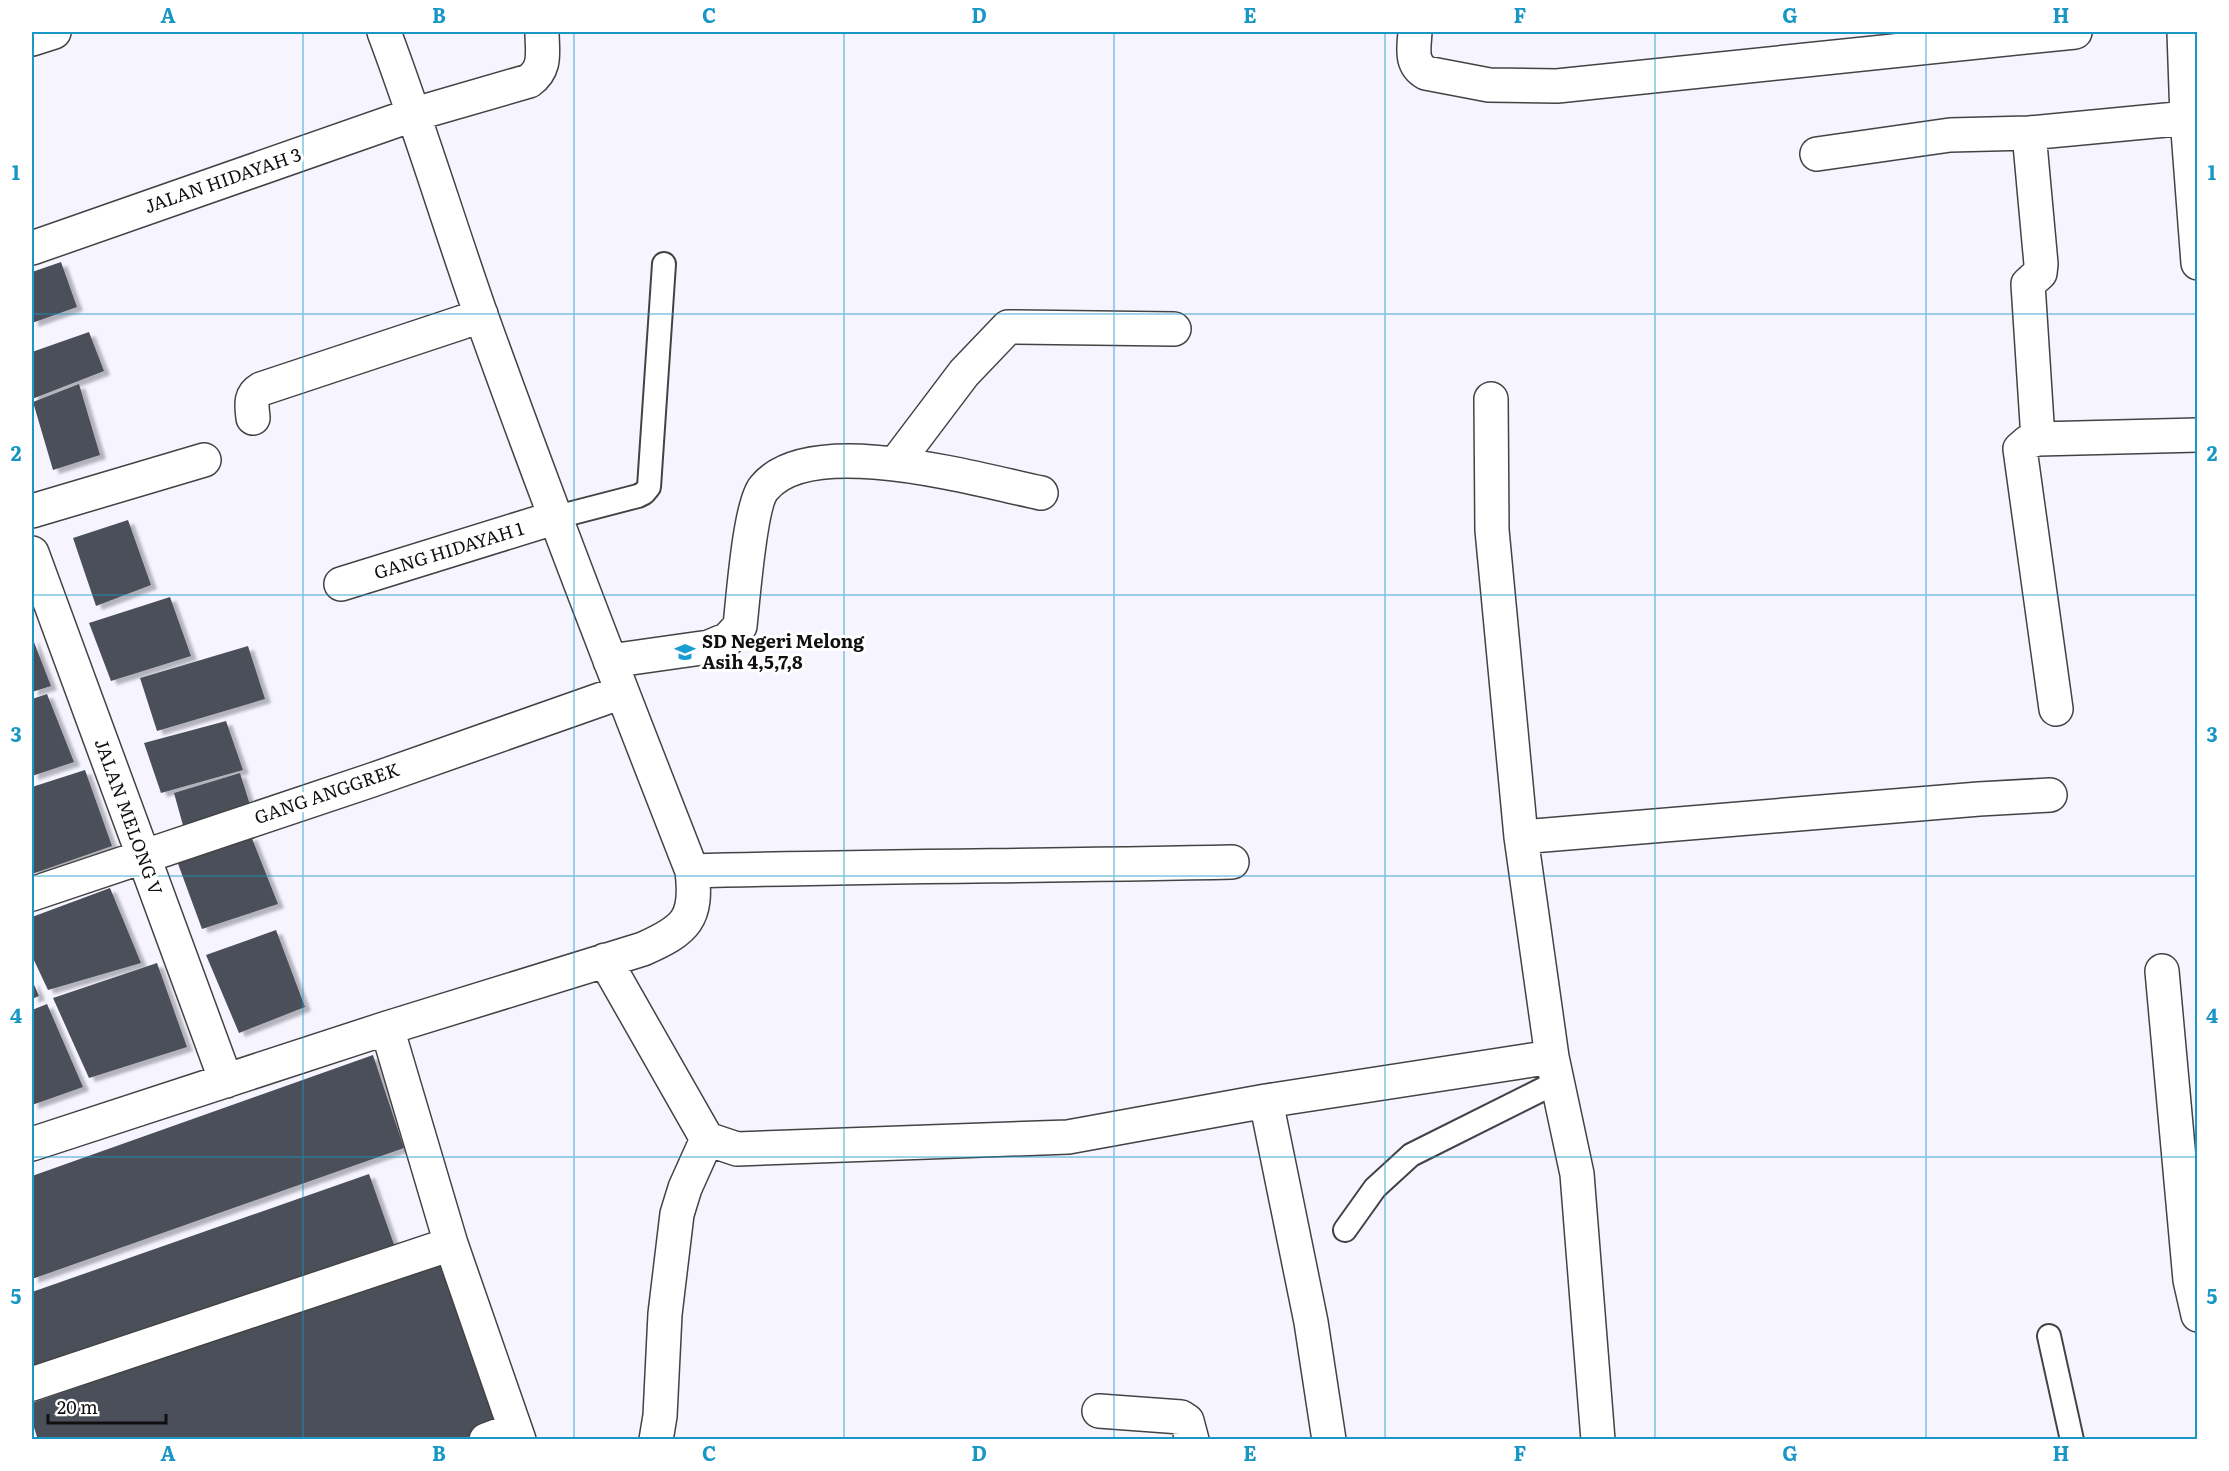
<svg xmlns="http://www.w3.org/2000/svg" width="2229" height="1471" font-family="Literata,serif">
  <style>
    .building { fill: #4b505a; filter: url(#shadow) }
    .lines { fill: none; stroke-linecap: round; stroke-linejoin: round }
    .service-casing { stroke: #434343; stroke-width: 26 }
    .minor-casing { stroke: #434343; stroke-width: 36 }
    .service { stroke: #fff; stroke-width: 22 }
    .minor { stroke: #fff; stroke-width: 33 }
    .grid { fill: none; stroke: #1897c6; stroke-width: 1.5; stroke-opacity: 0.55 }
    .labels { text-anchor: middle; stroke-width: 6; stroke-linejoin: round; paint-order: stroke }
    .street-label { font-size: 18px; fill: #101010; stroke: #fff }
    .poi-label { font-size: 18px; font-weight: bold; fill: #101010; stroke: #fff; text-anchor: start }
    .neatline { fill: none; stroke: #1897c6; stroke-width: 2 }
    .grid-label { font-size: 20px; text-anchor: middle; font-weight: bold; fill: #1897c6 }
  </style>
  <defs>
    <filter id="shadow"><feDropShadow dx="6" dy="4" stdDeviation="1.5" flood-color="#0004"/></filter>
  </defs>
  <rect width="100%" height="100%" fill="#f5f4ff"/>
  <!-- building -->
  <path class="building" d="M 61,262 L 77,307 L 32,323 L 32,272 Z
    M 89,332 L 104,371 L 32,399 L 32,352 Z
    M 79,384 L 100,455 L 53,470 L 33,402 Z
    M 128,520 L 151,585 L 96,606 L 73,538 Z
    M 170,597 L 191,656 L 111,681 L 89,623 Z
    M 32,637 L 51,686 L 32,692 Z
    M 248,646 L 265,699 L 157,731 L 140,678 Z
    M 47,694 L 74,762 L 32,776 L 32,699 Z
    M 226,721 L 243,770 L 161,793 L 144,743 Z
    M 85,770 L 112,846 L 32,874 L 32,787 Z
    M 240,773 L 251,808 L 184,829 L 174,793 Z
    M 251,836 L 278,904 L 202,929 L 177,861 Z
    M 110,888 L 141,963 L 48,990 L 32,956 L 32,917 Z
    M 276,930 L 305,1007 L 239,1033 L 206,955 Z
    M 157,963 L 187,1047 L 89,1078 L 53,998 Z
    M 32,980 L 39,996 L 32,999 Z
    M 47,1004 L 83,1087 L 32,1105 L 32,1010 Z
    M 373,1055 L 404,1148 L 32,1279 L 32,1176 Z
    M 369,1174 L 397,1253 L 32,1380 L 32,1292 Z
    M 451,1257 L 508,1422 L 459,1440 L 38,1440 L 32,1421 L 32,1403 Z"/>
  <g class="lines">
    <!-- service casing -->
    <g class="service-casing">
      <path id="service" d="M 557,517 L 638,496 L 644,493 L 649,487 L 664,264
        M 1345,1230 L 1375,1188 L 1411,1155 L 1557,1082
        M 2049,1336 L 2072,1440"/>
    </g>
    <!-- minor casing -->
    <g class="minor-casing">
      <path id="minor" d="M 1415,32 C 1414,48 1410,64 1426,73 L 1489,85 L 1557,86 L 2075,32
        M 2184,32 L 2187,118 L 2198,263
        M 32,39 L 54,32
        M 2029,133 L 2041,264 L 2040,273 L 2028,284 L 2038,439
        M 1817,154 L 1950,135 L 2029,133 L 2187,118
        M 32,248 L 415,114 L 529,81 C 547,68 542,52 542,32
        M 1491,399 L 1492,530 L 1521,837 L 1552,1057 L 1577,1174 L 1598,1440
        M 253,418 C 252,406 249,396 261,389 L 463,322 L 481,314
        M 896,463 L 964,373 L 1008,327 L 1174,329
        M 32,511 L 204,460
        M 32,553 L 226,1081
        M 341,584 L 557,517
        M 610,661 L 709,647 L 728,639 L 740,626 C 743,599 750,504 764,488 C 810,431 978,480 1041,493
        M 2056,709 L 2020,449 L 2028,442 L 2038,439 L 2198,435
        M 1521,837 L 1979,799 L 2050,795
        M 692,871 C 872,866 1052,866 1232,862
        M 32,894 L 372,780 L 622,692
        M 605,960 L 707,1139 L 737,1149 L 1068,1137 L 1266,1101
        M 2162,971 L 2190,1280 L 2198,1315
        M 387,1028 L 451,1244 L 519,1440
        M 32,1144 L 387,1028 L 643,949 C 686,930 698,919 692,871 C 620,687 548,502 481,315 C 448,221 419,125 384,32
        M 32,1384 L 451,1244
        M 1099,1411 L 1181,1417 L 1187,1421 L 1192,1440
        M 486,1440 L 515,1429
        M 656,1440 L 660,1416 L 665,1314 L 677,1214 L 685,1188 L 707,1139
        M 1329,1440 L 1311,1322 L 1266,1101 L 1552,1057"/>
    </g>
    <!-- service -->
    <use href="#service" class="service"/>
    <!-- minor -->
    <use href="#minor" class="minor"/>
  </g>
  <!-- grid -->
  <path class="grid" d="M 303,32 L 303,1440M 574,32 L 574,1440M 844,32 L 844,1440M 1114,32 L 1114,1440M 1385,32 L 1385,1440M 1655,32 L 1655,1440M 1926,32 L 1926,1440M 32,314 L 2198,314M 32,595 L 2198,595M 32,876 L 2198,876M 32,1157 L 2198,1157"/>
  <!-- icons -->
  <defs>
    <g id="school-bare" transform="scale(1.62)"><path d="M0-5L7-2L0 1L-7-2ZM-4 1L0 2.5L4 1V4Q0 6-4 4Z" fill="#189ed0" stroke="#fff" stroke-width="2.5" paint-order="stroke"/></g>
  </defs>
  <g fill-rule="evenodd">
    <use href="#school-bare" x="685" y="652"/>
  </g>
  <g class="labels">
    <!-- street labels -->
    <g class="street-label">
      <text transform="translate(223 181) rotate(-19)" y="6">JALAN HIDAYAH 3</text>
      <text transform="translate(449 551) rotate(-17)" y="6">GANG HIDAYAH 1</text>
      <text transform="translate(327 794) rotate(-19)" y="6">GANG ANGGREK</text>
      <text transform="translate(128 817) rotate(70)" y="6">JALAN MELONG V</text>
    </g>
    <!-- poi labels -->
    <g class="poi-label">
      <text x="702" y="648">SD Negeri Melong<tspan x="702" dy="21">Asih 4,5,7,8</tspan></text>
    </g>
  </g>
  <!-- border -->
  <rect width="2229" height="1471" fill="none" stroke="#ffffff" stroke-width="66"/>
  <!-- scale -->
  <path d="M48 1414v9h118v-9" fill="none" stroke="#101010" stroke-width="3"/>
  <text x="57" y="1414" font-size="18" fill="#101010" stroke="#ffffff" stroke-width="4.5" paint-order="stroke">20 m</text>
  <rect x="33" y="33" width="2163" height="1405" class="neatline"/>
  <g class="grid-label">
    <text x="168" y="23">A</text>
    <text x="439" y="23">B</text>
    <text x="709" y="23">C</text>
    <text x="979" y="23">D</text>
    <text x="1250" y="23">E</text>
    <text x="1520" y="23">F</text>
    <text x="1790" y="23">G</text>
    <text x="2061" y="23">H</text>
    <text x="16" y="180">1</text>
    <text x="2212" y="180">1</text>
    <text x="16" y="461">2</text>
    <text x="2212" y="461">2</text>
    <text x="16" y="742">3</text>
    <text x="2212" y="742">3</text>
    <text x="16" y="1023">4</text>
    <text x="2212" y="1023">4</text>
    <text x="16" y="1304">5</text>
    <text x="2212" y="1304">5</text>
    <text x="168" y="1461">A</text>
    <text x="439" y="1461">B</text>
    <text x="709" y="1461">C</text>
    <text x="979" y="1461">D</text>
    <text x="1250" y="1461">E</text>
    <text x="1520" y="1461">F</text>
    <text x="1790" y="1461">G</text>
    <text x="2061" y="1461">H</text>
  </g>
</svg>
